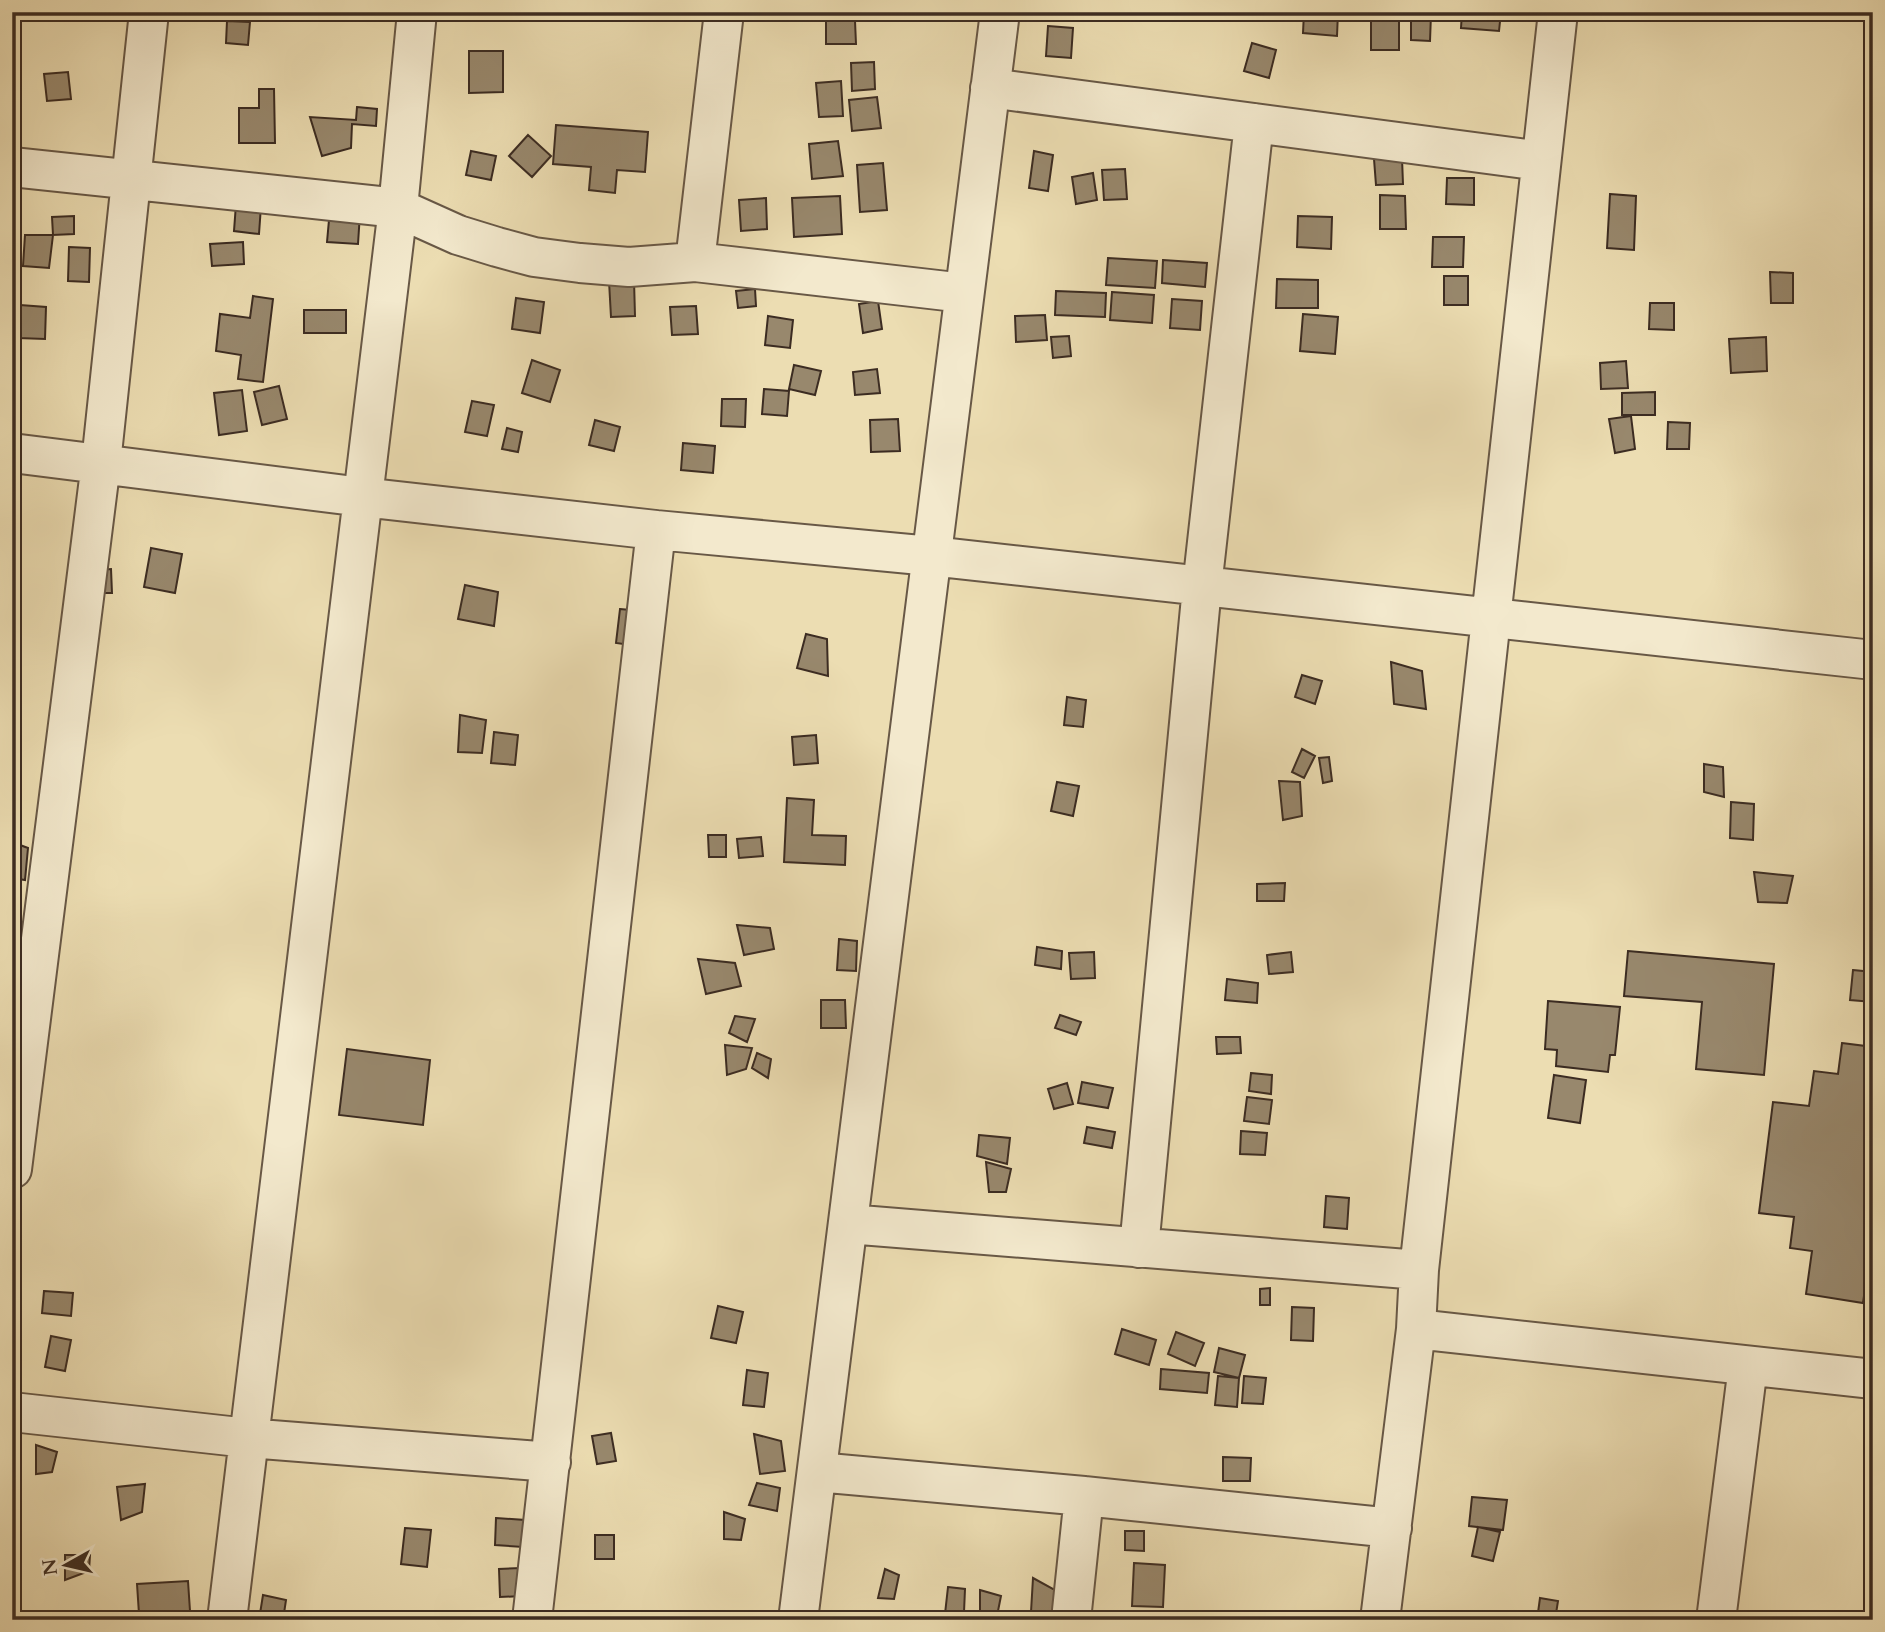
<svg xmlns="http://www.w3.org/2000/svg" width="1885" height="1632" font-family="Cardo,serif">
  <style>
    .building { fill: #98886d; stroke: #3c2c22; stroke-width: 2 }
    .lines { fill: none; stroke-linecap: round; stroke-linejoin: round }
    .minor-casing { stroke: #685846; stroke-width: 42 }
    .minor { stroke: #f3e9cd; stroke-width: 38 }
  </style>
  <rect width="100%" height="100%" fill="#ecddb2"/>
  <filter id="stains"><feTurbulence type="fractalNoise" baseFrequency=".00286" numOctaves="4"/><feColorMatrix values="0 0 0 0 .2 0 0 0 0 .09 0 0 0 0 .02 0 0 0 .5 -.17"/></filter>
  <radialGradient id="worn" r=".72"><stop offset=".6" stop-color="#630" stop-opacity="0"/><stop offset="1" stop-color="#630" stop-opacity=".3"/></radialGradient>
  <!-- building -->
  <path class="building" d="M 288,12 L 321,12 L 321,14 L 288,14 Z
    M 756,12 L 810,12 L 810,15 L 756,16 Z
    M 865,12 L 887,12 L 886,19 L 864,16 Z
    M 1195,12 L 1224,12 L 1224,13 L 1195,17 Z
    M 1304,12 L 1338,12 L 1337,36 L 1303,33 Z
    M 1371,12 L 1399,12 L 1399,50 L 1371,50 Z
    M 1462,12 L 1501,12 L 1499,31 L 1461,28 Z
    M 1411,13 L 1431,14 L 1430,41 L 1411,40 Z
    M 227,21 L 250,22 L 248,45 L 226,43 Z
    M 826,21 L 855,21 L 856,44 L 826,44 Z
    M 1048,26 L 1073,28 L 1071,58 L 1046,56 Z
    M 1252,43 L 1276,50 L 1269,78 L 1244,71 Z
    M 469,51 L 503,51 L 503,92 L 469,93 Z
    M 874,62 L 875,89 L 852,91 L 851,63 Z
    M 68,72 L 71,99 L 47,101 L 44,74 Z
    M 841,81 L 843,116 L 819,117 L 816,83 Z
    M 259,89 L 274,89 L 275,143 L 239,143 L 239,108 L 259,108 Z
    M 877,97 L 881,128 L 852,131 L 849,100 Z
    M 357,107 L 377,109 L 376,126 L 352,124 L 351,148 L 322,156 L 310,117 L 356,120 Z
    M 556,125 L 648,132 L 645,172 L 617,170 L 615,193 L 589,190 L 591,167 L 553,164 Z
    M 528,135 L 551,156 L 532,177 L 509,156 Z
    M 838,141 L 843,176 L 812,179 L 809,144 Z
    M 471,151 L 496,156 L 491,180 L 466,175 Z
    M 1034,151 L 1053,155 L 1048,191 L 1029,188 Z
    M 1402,158 L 1403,184 L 1376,185 L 1374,159 Z
    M 883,163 L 887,210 L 860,212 L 857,165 Z
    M 1125,169 L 1127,199 L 1104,200 L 1102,170 Z
    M 1093,173 L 1097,200 L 1076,204 L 1072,177 Z
    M 1447,178 L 1474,178 L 1474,205 L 1446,204 Z
    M 1610,194 L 1636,196 L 1634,250 L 1607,248 Z
    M 1380,195 L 1405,196 L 1406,229 L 1380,229 Z
    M 840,196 L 842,234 L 794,237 L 792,198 Z
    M 766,198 L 767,229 L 741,231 L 739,200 Z
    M 236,204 L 261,206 L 259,234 L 234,231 Z
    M 330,209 L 360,213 L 358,244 L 327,242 Z
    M 74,216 L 74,234 L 53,235 L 52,217 Z
    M 1298,216 L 1332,217 L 1331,249 L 1297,247 Z
    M 25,235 L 53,235 L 49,268 L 23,266 Z
    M 1433,237 L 1464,237 L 1463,267 L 1432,267 Z
    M 243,242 L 244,264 L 212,266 L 210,244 Z
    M 69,247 L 90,248 L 89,282 L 68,281 Z
    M 1108,258 L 1157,261 L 1155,288 L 1106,285 Z
    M 1163,260 L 1207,263 L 1205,287 L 1162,283 Z
    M 1770,272 L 1793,273 L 1793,303 L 1771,303 Z
    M 1444,276 L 1468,276 L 1468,305 L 1444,305 Z
    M 1277,279 L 1318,280 L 1318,308 L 1276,308 Z
    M 634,280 L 635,316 L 611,317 L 609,281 Z
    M 755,289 L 756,306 L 738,308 L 736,291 Z
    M 1056,291 L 1106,293 L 1105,317 L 1055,315 Z
    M 1112,292 L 1154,295 L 1152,323 L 1110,320 Z
    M 253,296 L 273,299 L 263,382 L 238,379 L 241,355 L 216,351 L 220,314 L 250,318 Z
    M 516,298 L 544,302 L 540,333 L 512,329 Z
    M 1172,299 L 1202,301 L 1200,330 L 1170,328 Z
    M 878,301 L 882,329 L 863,333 L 859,304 Z
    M 1650,303 L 1674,303 L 1674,330 L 1649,329 Z
    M 20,305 L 46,307 L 45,339 L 18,338 Z
    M 696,306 L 698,334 L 672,335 L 670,307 Z
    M 304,310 L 346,310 L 346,333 L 304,333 Z
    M 1303,314 L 1338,317 L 1335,354 L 1300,351 Z
    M 1045,315 L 1047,340 L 1016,342 L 1015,316 Z
    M 768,316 L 793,320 L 790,348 L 765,345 Z
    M 1069,336 L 1071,356 L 1053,358 L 1051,337 Z
    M 1766,337 L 1767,371 L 1731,373 L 1729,339 Z
    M 532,360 L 560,370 L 550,402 L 522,393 Z
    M 1626,361 L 1628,388 L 1601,389 L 1600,363 Z
    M 794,365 L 821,371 L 815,395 L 789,389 Z
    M 877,369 L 880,393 L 855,395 L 853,372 Z
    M 279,386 L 287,419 L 262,425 L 254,392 Z
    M 764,389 L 789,391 L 787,416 L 762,414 Z
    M 242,390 L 247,431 L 219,435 L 214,393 Z
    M 1655,392 L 1655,415 L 1622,415 L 1622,393 Z
    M 722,399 L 746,399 L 745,427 L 721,426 Z
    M 472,401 L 494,405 L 487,436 L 465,432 Z
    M 1631,416 L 1635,449 L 1615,453 L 1609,419 Z
    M 898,419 L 900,451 L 871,452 L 870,420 Z
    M 595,420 L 620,427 L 614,451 L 589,445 Z
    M 1668,422 L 1690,423 L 1689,449 L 1667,449 Z
    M 507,428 L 522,432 L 518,452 L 502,449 Z
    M 683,443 L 715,446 L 713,473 L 681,470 Z
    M 151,548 L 182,554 L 175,593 L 144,587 Z
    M 111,569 L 112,593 L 96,593 L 96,570 Z
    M 465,585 L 498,592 L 494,626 L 458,619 Z
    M 620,609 L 641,611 L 638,646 L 616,643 Z
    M 806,634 L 827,639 L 828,676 L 797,668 Z
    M 1391,662 L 1422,671 L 1426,709 L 1394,704 Z
    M 1302,675 L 1322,681 L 1315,704 L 1295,697 Z
    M 1067,697 L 1086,700 L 1083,727 L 1064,725 Z
    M 460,715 L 486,720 L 482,753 L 458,752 Z
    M 494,732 L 518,735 L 515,765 L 491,763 Z
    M 816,735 L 818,763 L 794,765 L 792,737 Z
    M 1302,749 L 1315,756 L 1304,778 L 1292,772 Z
    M 1329,757 L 1332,781 L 1323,783 L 1319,758 Z
    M 1704,764 L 1723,767 L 1724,797 L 1704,792 Z
    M 1279,781 L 1300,782 L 1302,816 L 1283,820 Z
    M 1057,782 L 1079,786 L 1073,816 L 1051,811 Z
    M 787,798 L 814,800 L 812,835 L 846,836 L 845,865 L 784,862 Z
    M 1731,802 L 1754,804 L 1753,840 L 1730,838 Z
    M 708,835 L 726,835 L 726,857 L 709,857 Z
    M 761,837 L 763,856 L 739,858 L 737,839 Z
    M 12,842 L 28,848 L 25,880 L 12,878 Z
    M 1754,872 L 1793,876 L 1787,903 L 1758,902 Z
    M 1285,883 L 1284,901 L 1257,901 L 1257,884 Z
    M 737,925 L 770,928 L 774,949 L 744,955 Z
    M 839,939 L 857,941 L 856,971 L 837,970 Z
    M 1037,947 L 1062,951 L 1061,969 L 1035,965 Z
    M 1628,951 L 1774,964 L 1764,1075 L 1696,1069 L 1702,1002 L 1624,996 Z
    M 1094,952 L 1095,978 L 1071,979 L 1069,953 Z
    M 1291,952 L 1293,972 L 1269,974 L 1267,955 Z
    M 698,959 L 735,963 L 741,986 L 706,994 Z
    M 1853,970 L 1873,972 L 1873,1002 L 1850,1000 Z
    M 1227,979 L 1258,983 L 1257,1003 L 1225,1000 Z
    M 821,1000 L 845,1000 L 846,1028 L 821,1028 Z
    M 1548,1001 L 1620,1007 L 1615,1055 L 1610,1055 L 1608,1072 L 1556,1066 L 1557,1050 L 1545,1049 Z
    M 1060,1015 L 1081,1022 L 1076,1035 L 1055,1028 Z
    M 735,1016 L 755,1019 L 747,1042 L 729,1033 Z
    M 1216,1037 L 1240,1037 L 1241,1053 L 1217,1054 Z
    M 1842,1043 L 1873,1047 L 1873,1235 L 1863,1303 L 1806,1294 L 1812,1251 L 1790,1248 L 1794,1217 L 1759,1213 L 1773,1102 L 1809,1106 L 1814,1071 L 1838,1074 Z
    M 725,1045 L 752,1048 L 746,1069 L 727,1075 Z
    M 347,1049 L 430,1060 L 423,1125 L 339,1115 Z
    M 757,1053 L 771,1059 L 768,1078 L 752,1068 Z
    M 1251,1073 L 1272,1075 L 1271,1094 L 1249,1091 Z
    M 1554,1075 L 1586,1080 L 1580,1123 L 1548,1118 Z
    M 1082,1082 L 1113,1088 L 1108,1108 L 1078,1103 Z
    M 1067,1083 L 1073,1104 L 1054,1109 L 1048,1089 Z
    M 1247,1097 L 1272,1100 L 1269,1124 L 1244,1121 Z
    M 1087,1127 L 1115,1132 L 1112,1148 L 1084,1143 Z
    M 1241,1131 L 1267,1133 L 1265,1155 L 1240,1154 Z
    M 979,1135 L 1010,1138 L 1007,1164 L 977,1156 Z
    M 986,1162 L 1011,1169 L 1006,1192 L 989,1192 Z
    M 1326,1196 L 1349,1198 L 1347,1229 L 1324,1227 Z
    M 1270,1288 L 1270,1305 L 1260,1305 L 1260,1289 Z
    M 44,1291 L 73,1293 L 71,1316 L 42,1313 Z
    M 718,1306 L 743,1312 L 736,1343 L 711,1338 Z
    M 1292,1307 L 1314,1308 L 1313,1341 L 1291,1340 Z
    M 1122,1329 L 1156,1340 L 1149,1365 L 1115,1354 Z
    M 1176,1332 L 1204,1343 L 1195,1366 L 1168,1354 Z
    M 51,1336 L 71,1340 L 65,1371 L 45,1367 Z
    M 1219,1348 L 1245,1355 L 1239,1378 L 1214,1372 Z
    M 1161,1369 L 1209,1373 L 1207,1393 L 1160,1389 Z
    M 747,1370 L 768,1373 L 764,1407 L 743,1405 Z
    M 1218,1376 L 1239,1378 L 1237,1407 L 1215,1405 Z
    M 1244,1376 L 1266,1378 L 1263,1404 L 1242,1403 Z
    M 611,1433 L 616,1461 L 597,1464 L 592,1436 Z
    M 754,1434 L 781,1441 L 785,1471 L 760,1474 Z
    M 36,1445 L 57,1452 L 52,1472 L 36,1474 Z
    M 1223,1457 L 1251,1458 L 1250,1481 L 1223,1481 Z
    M 757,1483 L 780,1488 L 777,1511 L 749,1505 Z
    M 145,1484 L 142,1512 L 121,1520 L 117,1487 Z
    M 1472,1497 L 1507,1500 L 1503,1530 L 1469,1526 Z
    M 724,1512 L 745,1519 L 741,1540 L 724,1539 Z
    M 496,1518 L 525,1520 L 523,1547 L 495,1545 Z
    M 1478,1527 L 1500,1532 L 1493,1561 L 1472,1556 Z
    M 405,1528 L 431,1530 L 427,1567 L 401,1564 Z
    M 1125,1531 L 1144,1531 L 1144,1551 L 1125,1550 Z
    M 595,1535 L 614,1535 L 614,1559 L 595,1559 Z
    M 65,1555 L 90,1555 L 89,1571 L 65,1580 Z
    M 1134,1563 L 1165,1565 L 1163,1607 L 1132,1606 Z
    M 521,1568 L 522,1596 L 500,1597 L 499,1569 Z
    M 885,1569 L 899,1575 L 894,1599 L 878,1598 Z
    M 1033,1578 L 1055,1590 L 1055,1615 L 1031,1612 Z
    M 188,1581 L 190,1611 L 139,1614 L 137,1584 Z
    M 948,1587 L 965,1589 L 964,1612 L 945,1614 Z
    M 980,1590 L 1001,1596 L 997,1616 L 980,1617 Z
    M 263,1595 L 286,1600 L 283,1620 L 259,1620 Z
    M 1540,1598 L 1558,1601 L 1555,1620 L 1537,1620 Z
    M 1253,1612 L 1280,1614 L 1280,1620 L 1252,1620 Z
    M 98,1615 L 115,1617 L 115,1620 L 98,1620 Z"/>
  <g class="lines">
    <!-- minor casing -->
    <g class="minor-casing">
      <path id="minor" d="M 990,88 L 1541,161
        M 12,167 L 398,208 L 458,235 L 497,247 L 534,257 L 580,263 L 629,267 L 695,262 L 964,293
        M 695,262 L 724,12
        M 12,453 L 362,497 L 656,530 L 931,556 L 1873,660
        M 12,1169 L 101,463 L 149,12
        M 848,1224 L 1419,1270
        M 1139,1248 L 1202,587 L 1254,123
        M 1416,1329 L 1873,1379
        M 12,1412 L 248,1438 L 551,1462
        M 817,1472 L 1084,1496 L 1392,1528
        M 227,1620 L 398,208 L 417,12
        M 532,1620 L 656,530
        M 798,1620 L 1000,12
        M 1071,1620 L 1084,1496
        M 1380,1620 L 1416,1329 L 1419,1270 L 1558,12
        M 1716,1620 L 1748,1366"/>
    </g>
    <!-- minor -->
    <use href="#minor" class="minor"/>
  </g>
  <!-- margin -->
  <rect width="1885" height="1632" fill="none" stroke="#ecddb2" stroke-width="42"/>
  <rect x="14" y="14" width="1857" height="1604" fill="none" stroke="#3c2c22" stroke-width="3.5"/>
  <rect x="21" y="21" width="1843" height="1590" fill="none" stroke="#3c2c22" stroke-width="2"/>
  <!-- north arrow -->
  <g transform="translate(66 1565) rotate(262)" stroke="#f3e9cd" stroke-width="5" paint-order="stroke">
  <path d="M0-5L12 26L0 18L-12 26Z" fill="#3c2c22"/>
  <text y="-10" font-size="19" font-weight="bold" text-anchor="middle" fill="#3c2c22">N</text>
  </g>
  <rect width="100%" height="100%" filter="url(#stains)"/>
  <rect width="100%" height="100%" fill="url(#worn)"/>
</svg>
